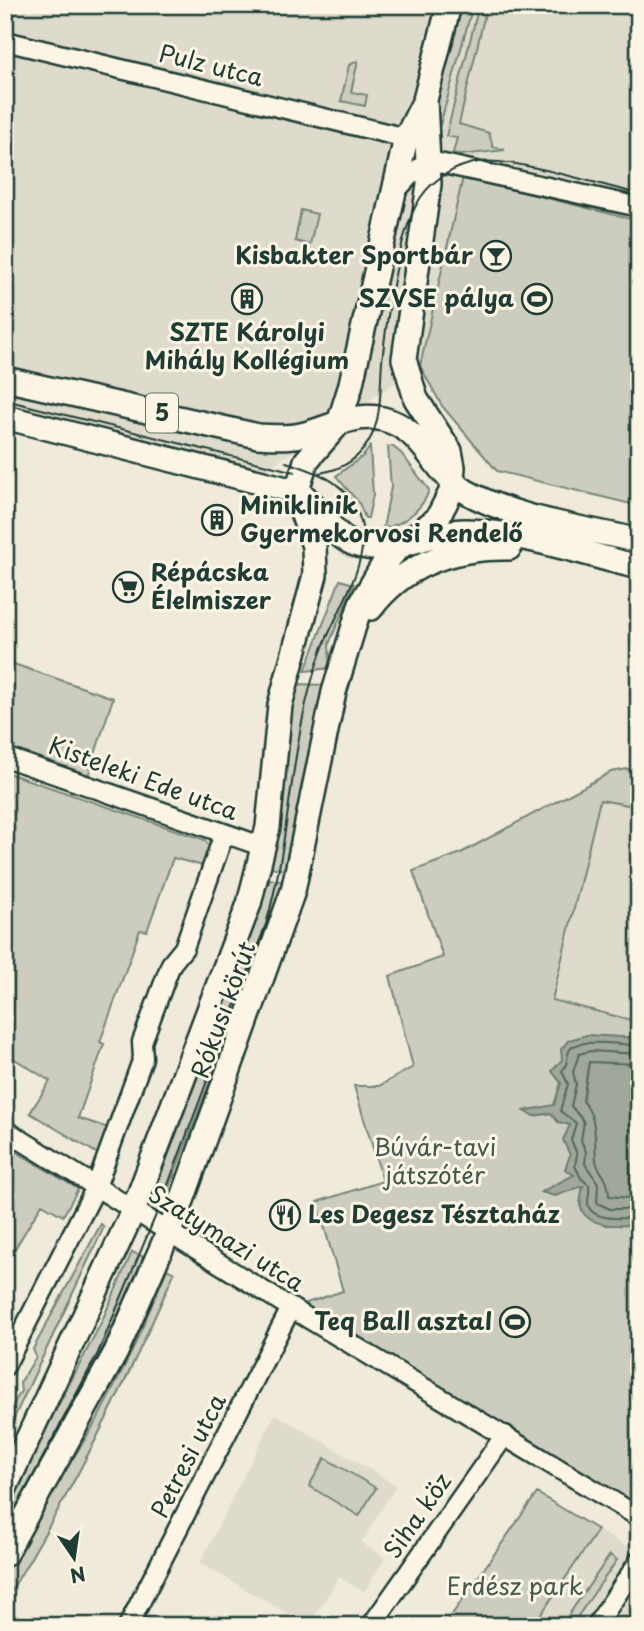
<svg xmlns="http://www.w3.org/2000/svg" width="644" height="1631" font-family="'Playpen Sans',sans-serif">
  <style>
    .built { fill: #dedbcc }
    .green { fill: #cccdbf; stroke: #76857a; stroke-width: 2 }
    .water { fill: #9fa89a; stroke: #6c7d71; stroke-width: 2 }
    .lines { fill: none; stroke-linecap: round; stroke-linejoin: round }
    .shore { stroke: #52685d; stroke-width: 2 }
    .minor-casing { stroke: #1f3d34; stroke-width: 23 }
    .major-casing { stroke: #1f3d34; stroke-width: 28 }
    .minor { stroke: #fcf5e5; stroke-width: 18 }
    .major { stroke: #fcf5e5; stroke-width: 23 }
    .tram { stroke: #1f3d34; stroke-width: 2 }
    .labels { text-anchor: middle; stroke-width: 6; stroke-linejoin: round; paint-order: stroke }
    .shield { fill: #fcf5e5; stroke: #617469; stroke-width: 2 }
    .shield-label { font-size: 23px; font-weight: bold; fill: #1f3d34 }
    .street-label { font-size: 24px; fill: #1f3d34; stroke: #fcf5e5 }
    .poi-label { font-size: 24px; font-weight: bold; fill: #1f3d34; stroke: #fcf5e5; text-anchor: end }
    .park-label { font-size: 24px; fill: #425a50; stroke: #fcf5e5 }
  </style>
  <rect width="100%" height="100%" fill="#efeada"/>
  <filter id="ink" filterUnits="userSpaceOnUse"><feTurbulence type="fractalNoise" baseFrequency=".0143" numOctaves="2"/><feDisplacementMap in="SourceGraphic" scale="14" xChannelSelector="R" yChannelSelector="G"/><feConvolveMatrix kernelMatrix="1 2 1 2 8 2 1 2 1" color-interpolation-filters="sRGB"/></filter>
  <g filter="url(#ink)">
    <!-- built -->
    <path class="built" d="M 5,5 L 639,5 L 639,221 L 463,178 L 420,366 L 243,485 L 5,427 Z
      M 600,799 L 639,807 L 639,1022 L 552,1001 Z
      M 275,1414 L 396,1485 L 361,1543 L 385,1558 L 364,1592 L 339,1577 L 309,1626 L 200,1563 Z
      M 598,1530 L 639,1554 L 639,1626 L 533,1626 Z"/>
    <!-- green -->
    <path class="green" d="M 462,5 L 473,5 L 440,125 L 431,122 Z
      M 479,5 L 487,5 L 459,124 L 489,133 L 493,147 L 505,150 L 461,155 L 453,153 L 457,138 L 446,136 Z
      M 358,61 L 351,92 L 367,95 L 365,106 L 341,101 L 349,65 Z
      M 463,177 L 639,221 L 639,506 L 497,471 L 442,406 L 420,366 Z
      M 301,210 L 317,214 L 310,245 L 295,241 Z
      M 392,446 L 401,453 L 429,490 C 424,508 402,526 383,528 L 391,487 L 388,447 Z
      M 370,447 L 373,495 L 368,518 L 365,518 L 359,503 L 336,476 L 363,456 Z
      M 340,580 L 354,584 L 329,644 L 330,668 L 305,671 Z
      M 5,661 L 113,698 L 88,776 L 5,747 Z
      M 295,684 L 325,685 L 285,870 L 271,867 L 290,719 L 288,717 Z
      M 627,769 L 639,772 L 639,807 L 600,800 L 552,1000 L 639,1022 L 639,1038 L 562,1060 L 561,1083 L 554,1106 L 526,1111 L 534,1116 L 552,1113 L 570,1125 L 575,1175 L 542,1192 L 555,1196 L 583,1185 L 580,1206 L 606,1225 L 639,1225 L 639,1517 L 291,1308 L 343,1291 L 317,1202 L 383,1181 L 354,1086 L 379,1086 L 413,1067 L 390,976 L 443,957 L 413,871 L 461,853 L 611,772 Z
      M 5,772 L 205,840 L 212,850 L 207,867 L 173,858 L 147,931 L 140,930 L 100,1042 L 104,1044 L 78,1118 L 112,1129 L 100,1155 L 30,1113 L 50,1081 L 5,1053 Z
      M 270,879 L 283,882 L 269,927 L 169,1188 L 158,1183 L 255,923 L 265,883 L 269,883 Z
      M 5,1145 L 78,1189 L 63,1216 L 42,1204 L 5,1265 Z
      M 101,1224 L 104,1227 L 5,1437 L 5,1418 L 21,1391 L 20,1383 L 36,1357 L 33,1349 Z
      M 132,1252 L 144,1257 L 78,1402 L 5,1538 L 5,1508 L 101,1323 Z
      M 167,1269 L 174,1273 C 125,1387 70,1495 5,1601 L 5,1568 L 97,1420 L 132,1351 Z
      M 325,1458 L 376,1488 L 359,1516 L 309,1486 Z
      M 537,1493 L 598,1530 L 533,1626 L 444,1626 Z
      M 610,1555 L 617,1560 L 571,1626 L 561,1626 Z"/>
    <!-- water -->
    <path class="water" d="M 587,1035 L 639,1038 L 639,1225 C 622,1225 588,1229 581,1208 C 579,1202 582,1192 583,1186 L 555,1196 L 541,1192 L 574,1175 L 565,1169 L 570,1155 L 563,1140 L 570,1125 L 558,1122 L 551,1113 L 534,1116 L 524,1111 L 554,1105 L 561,1083 L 552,1071 L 562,1060 L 561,1049 L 569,1040 Z"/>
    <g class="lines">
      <!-- shore -->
      <path class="shore" d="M 639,1045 C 625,1046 575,1036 569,1051 C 566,1059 569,1063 562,1071 L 568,1084 L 560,1111 L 576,1123 L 571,1140 L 577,1154 L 575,1166 L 581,1178 L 589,1185 C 590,1191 588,1197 588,1203 C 589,1222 626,1218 639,1218
        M 639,1054 L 590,1051 L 579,1054 L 573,1072 L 576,1084 L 571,1106 L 584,1122 L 581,1140 L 586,1152 L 585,1164 L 598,1183 L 597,1203 L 610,1209 L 639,1209
        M 639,1064 L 589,1062 L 583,1101 C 598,1120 594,1137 596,1160 C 597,1172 609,1175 609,1196 L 639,1199"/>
      <!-- minor casing -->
      <g class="minor-casing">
        <path id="minor" d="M 5,41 L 406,138
          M 394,193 L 412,173 L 430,161 L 639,207
          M 5,757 L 264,847
          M 5,1130 L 291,1308 L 639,1517
          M 5,1366 L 96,1187 L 143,1058 L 142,1042 L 171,964 L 184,948 L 224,834
          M 128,1626 L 291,1308
          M 371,1626 L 505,1435
          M 596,1626 L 639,1561"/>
      </g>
      <!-- major casing -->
      <g class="major-casing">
        <path id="major" d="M 5,379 L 258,436 C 272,437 287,438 301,435 C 328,429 354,412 383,419 C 424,429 432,471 465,491 C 513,519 585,528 639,541
          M 5,417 L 298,492 C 322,507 331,539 361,546 C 395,555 432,530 466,531 C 521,532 585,554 639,567
          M 371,608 C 405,563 454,547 509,548
          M 5,1488 L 133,1211 L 249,904 L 268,827 L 280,705 L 315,575 L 314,546 L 299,504 L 299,484 L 306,461 L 339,423 L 350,388 L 406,138 L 425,100 L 449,5
          M 5,1554 L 116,1352 L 180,1206 L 293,891 L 334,692 L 361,603 L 382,567 L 396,550 L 437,519 L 451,492 L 453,467 L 450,451 L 416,399 L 404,359 L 429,184 L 425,100"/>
      </g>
      <!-- minor -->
      <use href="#minor" class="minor"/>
      <!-- major -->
      <use href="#major" class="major"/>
      <!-- tram -->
      <path class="tram" d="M 5,400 L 295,472
        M 319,473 C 343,470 362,457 372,435 C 382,413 380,385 382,361 C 387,319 398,231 421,197 C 434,178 456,166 478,162 C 514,157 600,185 639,194
        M 5,1529 L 98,1353 L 163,1198 L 266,924 C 292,835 289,740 321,652 C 334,616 369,565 362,527 C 354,485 322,473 286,462"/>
    </g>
  </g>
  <!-- icons -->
  <defs>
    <g id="bar-ring" transform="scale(1.575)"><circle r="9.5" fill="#fcf5e5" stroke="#1f3d34" stroke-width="1.5"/><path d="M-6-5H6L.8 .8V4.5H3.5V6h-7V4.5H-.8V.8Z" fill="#1f3d34"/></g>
    <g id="building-ring" transform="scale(1.575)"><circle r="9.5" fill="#fcf5e5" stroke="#1f3d34" stroke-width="1.5"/><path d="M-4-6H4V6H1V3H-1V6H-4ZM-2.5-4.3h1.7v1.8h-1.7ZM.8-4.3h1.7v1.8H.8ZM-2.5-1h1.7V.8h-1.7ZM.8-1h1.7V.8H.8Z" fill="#1f3d34"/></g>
    <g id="stadium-ring" transform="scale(1.575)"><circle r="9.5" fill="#fcf5e5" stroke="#1f3d34" stroke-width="1.5"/><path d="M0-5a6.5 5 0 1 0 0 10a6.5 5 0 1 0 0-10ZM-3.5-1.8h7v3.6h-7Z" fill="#1f3d34"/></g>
    <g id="supermarket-ring" transform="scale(1.575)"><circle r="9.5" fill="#fcf5e5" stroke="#1f3d34" stroke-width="1.5"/><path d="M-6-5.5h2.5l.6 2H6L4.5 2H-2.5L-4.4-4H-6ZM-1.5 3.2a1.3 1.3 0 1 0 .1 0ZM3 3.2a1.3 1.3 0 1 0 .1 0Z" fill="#1f3d34"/></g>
    <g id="restaurant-ring" transform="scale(1.575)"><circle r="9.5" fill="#fcf5e5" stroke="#1f3d34" stroke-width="1.5"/><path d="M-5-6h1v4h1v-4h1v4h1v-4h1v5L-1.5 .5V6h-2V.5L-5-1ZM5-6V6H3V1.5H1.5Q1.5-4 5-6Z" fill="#1f3d34"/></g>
  </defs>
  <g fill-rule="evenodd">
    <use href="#bar-ring" x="496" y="256"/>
    <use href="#building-ring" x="247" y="299"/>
    <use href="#stadium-ring" x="537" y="299"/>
    <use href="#building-ring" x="217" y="520"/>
    <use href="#supermarket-ring" x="128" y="587"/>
    <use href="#restaurant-ring" x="285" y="1215"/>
    <use href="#stadium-ring" x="515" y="1322"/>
  </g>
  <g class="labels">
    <!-- shield labels -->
    <rect class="shield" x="146" y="393.5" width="32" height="39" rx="5"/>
    <g class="shield-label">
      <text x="162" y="421">5</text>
    </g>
    <!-- street labels -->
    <g class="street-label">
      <text transform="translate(211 66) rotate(14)" y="8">Pulz utca</text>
      <text transform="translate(143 779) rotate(20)" y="8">Kisteleki Ede utca</text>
      <text transform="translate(224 1010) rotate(-70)" y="8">Rókusi körút</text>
      <text transform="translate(226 1239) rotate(32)" y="8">Szatymazi utca</text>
      <text transform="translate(189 1456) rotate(-63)" y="8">Petresi utca</text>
      <text transform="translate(418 1516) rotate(-55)" y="8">Siha köz</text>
    </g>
    <!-- poi labels -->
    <g class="poi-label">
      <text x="473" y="264">Kisbakter Sportbár</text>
      <text x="514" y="307">SZVSE pálya</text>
      <text x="247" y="341" text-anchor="middle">SZTE Károlyi<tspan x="247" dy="28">Mihály Kollégium</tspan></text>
      <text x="240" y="514" text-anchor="start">Miniklinik<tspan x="240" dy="28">Gyermekorvosi Rendelő</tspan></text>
      <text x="151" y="581" text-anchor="start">Répácska<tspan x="151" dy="28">Élelmiszer</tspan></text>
      <text x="308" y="1223" text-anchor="start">Les Degesz Tésztaház</text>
      <text x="492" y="1330">Teq Ball asztal</text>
    </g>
    <!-- park labels -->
    <g class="park-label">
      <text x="435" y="1156">Búvár-tavi<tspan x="435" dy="28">játszótér</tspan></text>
      <text x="515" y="1595">Erdész park</text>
    </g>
  </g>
  <!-- margin -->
  <rect width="644" height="1631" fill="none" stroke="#fcf5e5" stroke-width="28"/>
  <rect x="14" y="14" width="616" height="1603" fill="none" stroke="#1f3d34" stroke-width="2.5" filter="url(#ink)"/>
  <!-- north arrow -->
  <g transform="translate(74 1558) rotate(167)" stroke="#fcf5e5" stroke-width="5" paint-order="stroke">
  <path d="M0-5L12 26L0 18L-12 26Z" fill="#1f3d34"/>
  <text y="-10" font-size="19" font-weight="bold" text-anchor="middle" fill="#1f3d34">N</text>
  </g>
</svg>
